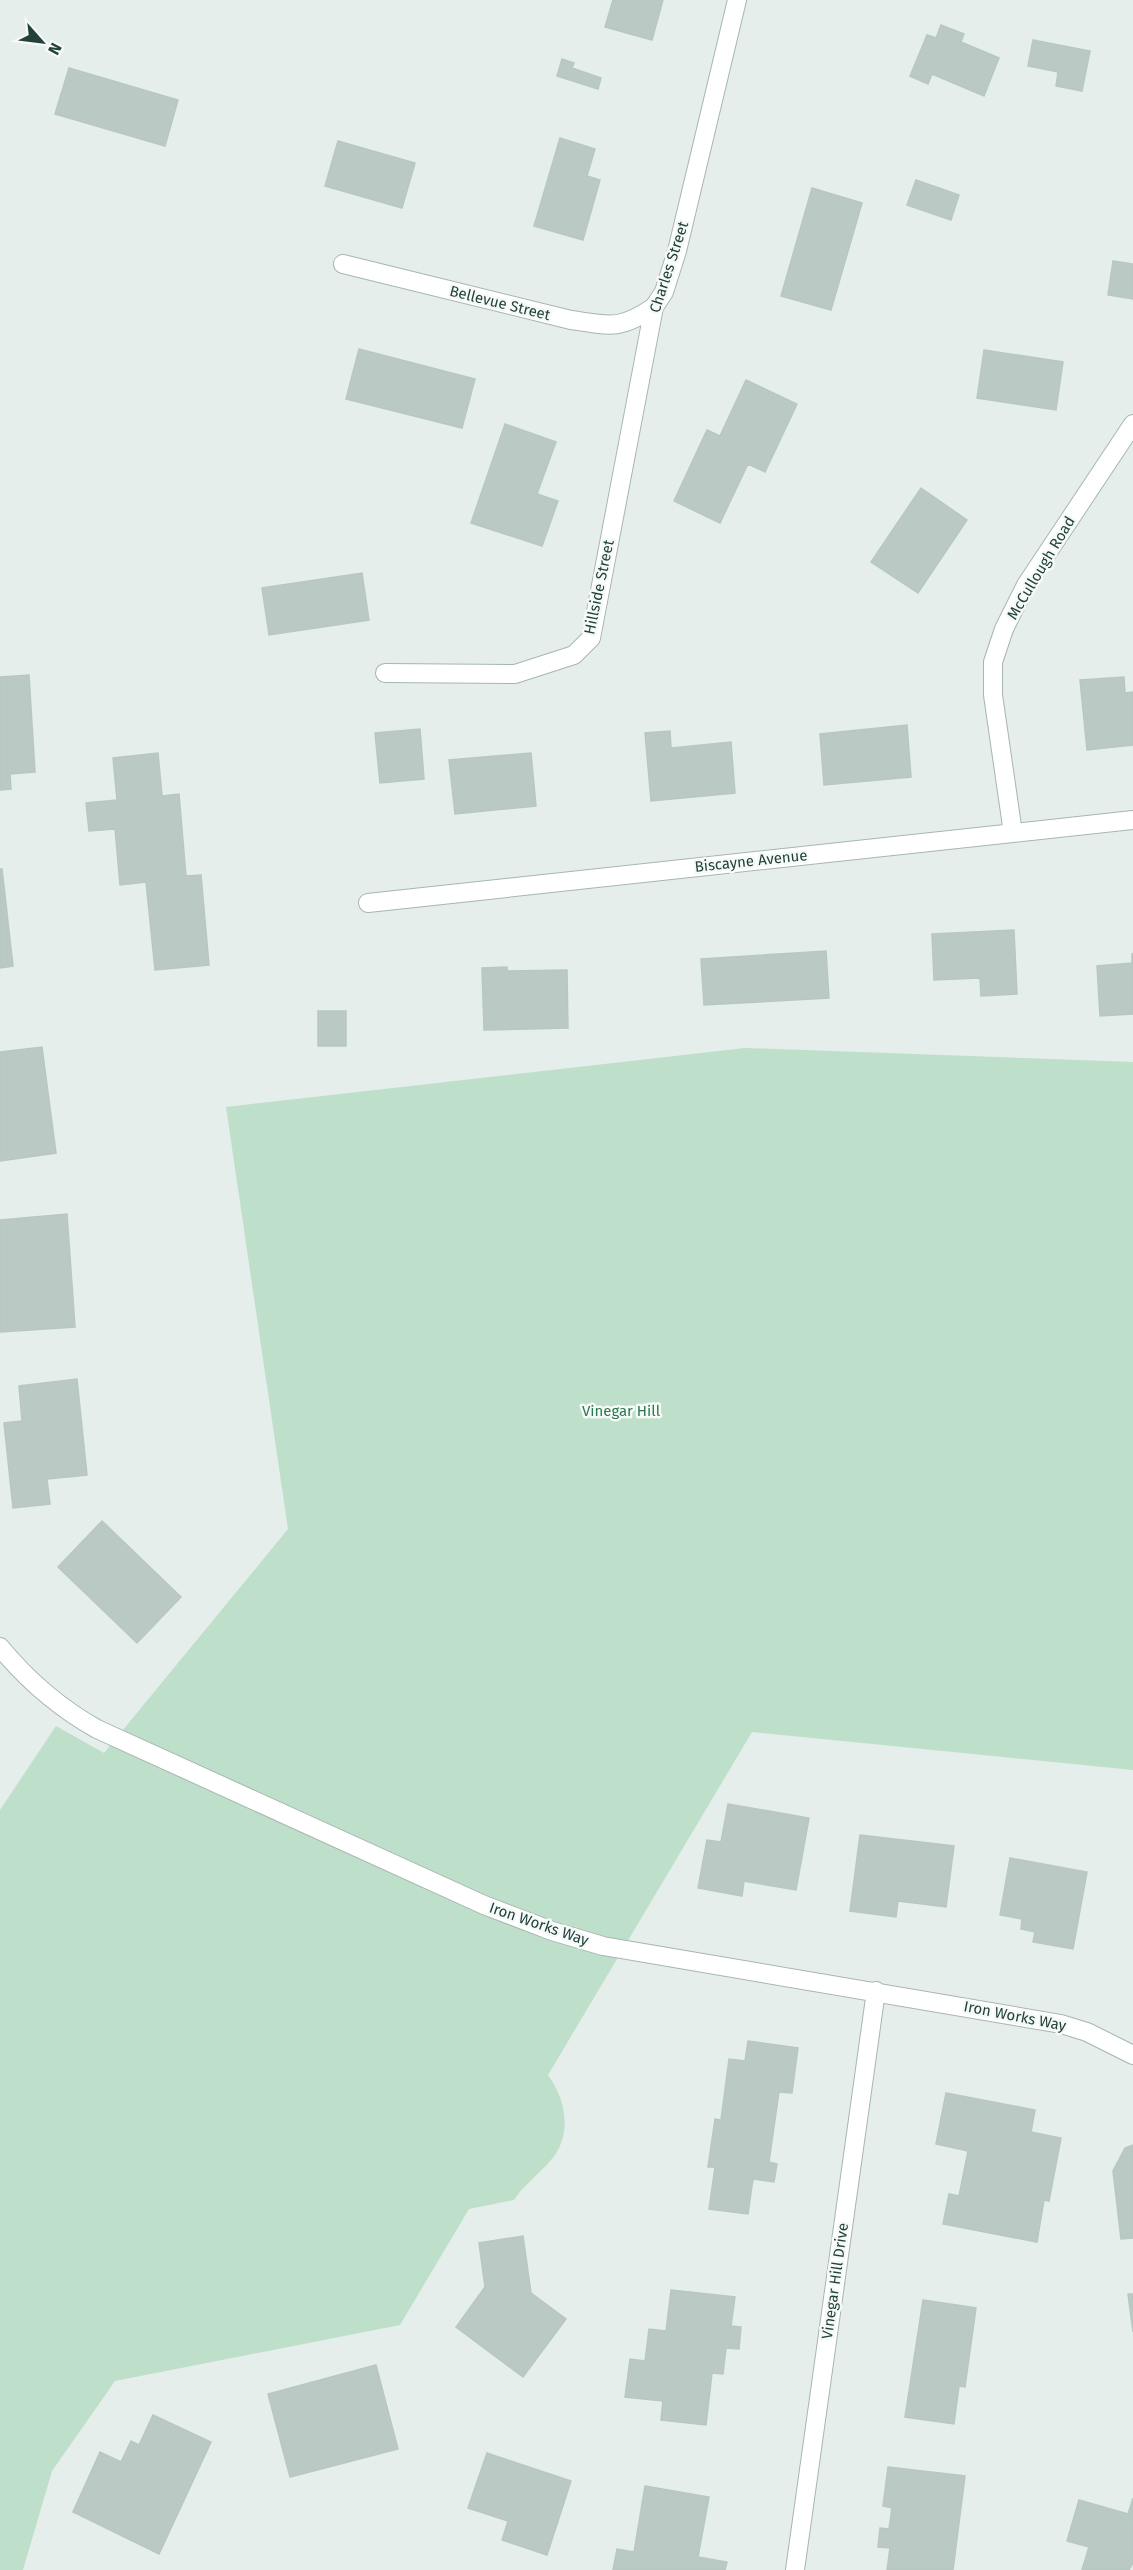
<svg xmlns="http://www.w3.org/2000/svg" width="1133" height="2570" font-family="'Fira Sans',sans-serif">
  <style>
    .green { fill: #bedfc9 }
    .building { fill: #bac9c4; stroke: #b7c8c2; stroke-width: 1.5 }
    .lines { fill: none; stroke-linecap: round; stroke-linejoin: round }
    .minor-casing { stroke: #a7b6b2; stroke-width: 20 }
    .minor { stroke: #fff; stroke-width: 18 }
    .labels { text-anchor: middle; stroke-width: 5; stroke-linejoin: round; paint-order: stroke }
    .street-label { font-size: 15px; fill: #23403a; stroke: #f5faf8 }
    .park-label { font-size: 15px; fill: #2d774e; stroke: #f5faf8 }
  </style>
  <rect width="100%" height="100%" fill="#e5eeea"/>
  <!-- green -->
  <path class="green" d="M 745,1048 L 1133,1062 L 1133,1770 L 752,1732 L 548,2075 C 563,2096 570,2122 560,2146 C 552,2165 526,2181 514,2200 L 469,2209 L 400,2325 L 115,2381 L 52,2471 L 23,2570 L 0,2570 L 0,1810 L 56,1726 L 104,1753 L 288,1529 L 226,1107 Z"/>
  <!-- building -->
  <path class="building" d="M 613,0 L 663,0 L 652,40 L 605,27 Z
    M 941,25 L 964,34 L 961,42 L 999,58 L 984,96 L 932,74 L 928,84 L 910,76 L 927,35 L 936,38 Z
    M 1033,40 L 1090,51 L 1082,91 L 1056,86 L 1058,72 L 1028,66 Z
    M 562,59 L 574,63 L 572,68 L 601,78 L 598,89 L 557,76 Z
    M 69,68 L 178,100 L 165,146 L 55,114 Z
    M 560,138 L 595,149 L 587,176 L 600,180 L 583,240 L 534,226 Z
    M 338,141 L 415,163 L 402,208 L 325,186 Z
    M 916,180 L 959,195 L 951,220 L 907,205 Z
    M 812,188 L 862,203 L 831,310 L 781,296 Z
    M 1113,261 L 1133,264 L 1133,299 L 1108,295 Z
    M 359,349 L 475,379 L 462,428 L 346,399 Z
    M 984,350 L 1063,362 L 1056,410 L 977,398 Z
    M 746,380 L 797,404 L 765,472 L 748,464 L 720,523 L 674,501 L 707,430 L 720,436 Z
    M 505,424 L 556,442 L 537,494 L 558,501 L 542,546 L 471,523 Z
    M 921,488 L 967,520 L 918,593 L 871,562 Z
    M 362,573 L 369,620 L 269,635 L 262,588 Z
    M 29,675 L 35,772 L 10,774 L 11,789 L 0,790 L 0,677 Z
    M 1124,677 L 1125,693 L 1133,692 L 1133,745 L 1087,750 L 1080,680 Z
    M 907,725 L 911,777 L 824,785 L 820,734 Z
    M 420,729 L 424,779 L 380,783 L 375,733 Z
    M 670,731 L 671,748 L 731,742 L 735,793 L 651,801 L 645,733 Z
    M 158,753 L 162,796 L 179,794 L 186,876 L 201,875 L 209,965 L 155,970 L 146,882 L 120,885 L 115,829 L 89,831 L 86,803 L 117,800 L 113,758 Z
    M 531,753 L 536,806 L 455,814 L 449,760 Z
    M 0,869 L 2,869 L 13,966 L 0,968 Z
    M 1014,930 L 1017,994 L 981,996 L 980,978 L 934,980 L 932,934 Z
    M 826,951 L 829,998 L 704,1005 L 701,959 Z
    M 1132,954 L 1133,954 L 1133,1014 L 1100,1016 L 1097,966 L 1132,963 Z
    M 507,967 L 507,971 L 567,970 L 568,1028 L 484,1030 L 482,968 Z
    M 318,1011 L 346,1011 L 346,1046 L 318,1046 Z
    M 42,1047 L 56,1153 L 0,1161 L 0,1052 Z
    M 67,1214 L 75,1327 L 0,1332 L 0,1220 Z
    M 77,1379 L 87,1475 L 47,1479 L 50,1504 L 13,1508 L 4,1423 L 22,1421 L 19,1386 Z
    M 102,1521 L 181,1597 L 137,1643 L 58,1567 Z
    M 728,1804 L 809,1818 L 796,1890 L 744,1881 L 742,1896 L 698,1888 L 707,1840 L 721,1842 Z
    M 860,1835 L 954,1846 L 946,1907 L 898,1901 L 896,1917 L 850,1911 Z
    M 1010,1858 L 1087,1872 L 1073,1949 L 1033,1942 L 1035,1932 L 1021,1929 L 1022,1919 L 1000,1915 Z
    M 748,2041 L 798,2048 L 792,2093 L 779,2092 L 769,2162 L 777,2164 L 774,2182 L 753,2179 L 748,2214 L 709,2209 L 715,2167 L 708,2167 L 715,2119 L 721,2120 L 729,2059 L 745,2061 Z
    M 946,2093 L 1035,2110 L 1031,2132 L 1061,2138 L 1049,2201 L 1044,2200 L 1037,2242 L 943,2224 L 949,2194 L 959,2196 L 968,2151 L 936,2144 Z
    M 1133,2145 L 1133,2238 L 1121,2239 L 1113,2171 L 1125,2148 Z
    M 523,2236 L 531,2293 L 566,2319 L 523,2377 L 456,2327 L 485,2287 L 479,2243 Z
    M 671,2290 L 735,2297 L 731,2326 L 741,2327 L 739,2349 L 726,2348 L 723,2374 L 712,2373 L 706,2425 L 661,2420 L 663,2401 L 625,2397 L 630,2359 L 645,2361 L 649,2329 L 666,2331 Z
    M 1128,2294 L 1133,2294 L 1133,2332 Z
    M 923,2300 L 976,2308 L 965,2387 L 959,2386 L 954,2424 L 905,2417 Z
    M 376,2365 L 398,2449 L 290,2477 L 268,2394 Z
    M 153,2415 L 211,2442 L 159,2554 L 73,2512 L 100,2452 L 121,2462 L 131,2441 L 139,2445 Z
    M 487,2453 L 571,2481 L 547,2555 L 502,2540 L 508,2521 L 468,2508 Z
    M 888,2467 L 965,2476 L 953,2570 L 887,2570 L 890,2548 L 878,2547 L 880,2528 L 889,2529 L 892,2508 L 883,2506 Z
    M 645,2486 L 709,2497 L 698,2557 L 727,2562 L 725,2570 L 613,2570 L 617,2549 L 634,2552 Z
    M 1133,2498 L 1133,2563 L 1129,2570 L 1082,2570 L 1089,2547 L 1067,2541 L 1079,2500 L 1128,2514 Z"/>
  <g class="lines">
    <!-- minor casing -->
    <g class="minor-casing">
      <path id="minor" d="M 343,264 L 571,320 C 611,326 620,330 654,307
        M 385,673 L 515,674 L 574,655 L 591,638 L 654,307 L 664,292 L 677,251 L 737,0
        M 1013,833 L 993,695 L 993,662 L 1004,629 L 1026,585 L 1133,424
        M 368,903 L 1133,820
        M 0,1647 C 28,1681 58,1707 97,1729 L 484,1905 L 552,1931 L 603,1946 L 1061,2024 L 1087,2032 L 1133,2055
        M 795,2570 L 876,1991"/>
    </g>
    <!-- minor -->
    <use href="#minor" class="minor"/>
  </g>
  <g class="labels">
    <!-- street labels -->
    <g class="street-label">
      <text transform="translate(669 267) rotate(-72)" y="5">Charles Street</text>
      <text transform="translate(500 303) rotate(14)" y="5">Bellevue Street</text>
      <text transform="translate(1041 568) rotate(-59)" y="5">McCullough Road</text>
      <text transform="translate(599 587) rotate(-78)" y="5">Hillside Street</text>
      <text transform="translate(751 861) rotate(-6)" y="5">Biscayne Avenue</text>
      <text transform="translate(539 1924) rotate(19)" y="5">Iron Works Way</text>
      <text transform="translate(1015 2016) rotate(11)" y="5">Iron Works Way</text>
      <text transform="translate(835 2281) rotate(-82)" y="5">Vinegar Hill Drive</text>
    </g>
    <!-- park labels -->
    <g class="park-label">
      <text x="621" y="1416">Vinegar Hill</text>
    </g>
  </g>
  <!-- north arrow -->
  <g transform="translate(42 42) rotate(118)" stroke="#f5faf8" stroke-width="4.5" paint-order="stroke">
  <path d="M0-4.5L10 22L0 15L-10 22Z" fill="#23403a"/>
  <text y="-9" font-size="16" font-weight="bold" text-anchor="middle" fill="#23403a">N</text>
  </g>
</svg>
